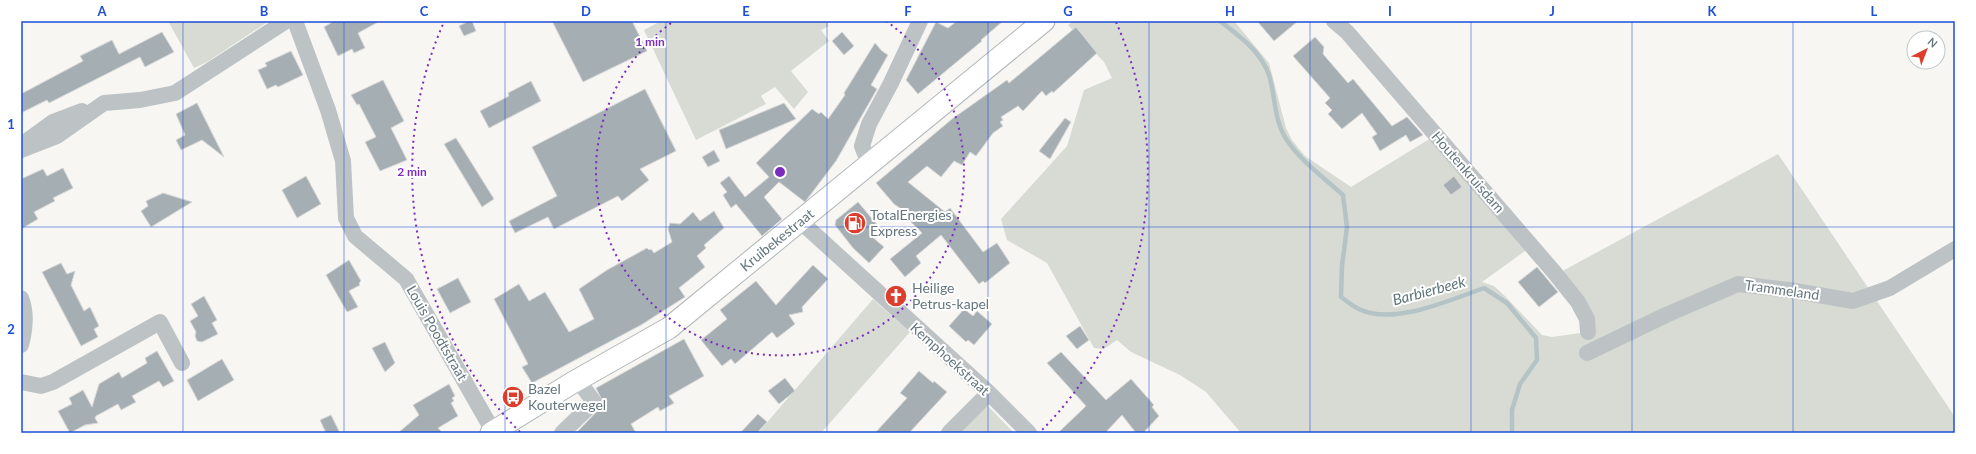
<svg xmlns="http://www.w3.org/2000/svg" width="1976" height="454" font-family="Lato,sans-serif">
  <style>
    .green { fill: #d7dbd3 }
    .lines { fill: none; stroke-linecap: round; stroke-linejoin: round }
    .stream { stroke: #b4c3c5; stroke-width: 4.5 }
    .building { fill: #a5afb3; stroke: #d8d8d6 }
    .major-casing { stroke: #b1b7ba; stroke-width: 23 }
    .minor { stroke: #bdc3c5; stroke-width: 16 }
    .major { stroke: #fff; stroke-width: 21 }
    .grid { fill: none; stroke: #1d4ed8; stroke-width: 1; stroke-opacity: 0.55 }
    .ring { fill: none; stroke: #7b2cbf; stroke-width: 2; stroke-dasharray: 2 4 }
    .labels { text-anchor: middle; stroke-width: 4; stroke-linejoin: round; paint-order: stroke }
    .street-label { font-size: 14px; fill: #63767d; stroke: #fff }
    .poi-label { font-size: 14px; fill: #63767d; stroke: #fff; text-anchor: start }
    .water-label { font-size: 15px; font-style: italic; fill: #5e7678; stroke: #fff }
    .centre { fill: #7b2cbf; stroke: #fff; stroke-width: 2 }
    .ring-label { font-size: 12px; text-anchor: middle; font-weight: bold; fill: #7b2cbf; stroke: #fff; stroke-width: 4; stroke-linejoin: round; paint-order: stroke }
    .neatline { fill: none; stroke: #1d4ed8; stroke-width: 1.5 }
    .grid-label { font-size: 13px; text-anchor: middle; font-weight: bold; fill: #1d4ed8 }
  </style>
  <rect width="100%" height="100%" fill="#f7f6f3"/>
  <!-- green -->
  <path class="green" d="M 168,21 L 269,21 L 207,62 L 194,68 Z
    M 661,21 L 826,21 L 829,26 L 821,30 L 829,41 L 791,71 L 808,92 L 794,109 L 775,87 L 761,96 L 766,104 L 696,140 L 644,30 Z
    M 1074,21 L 1234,21 L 1269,63 L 1286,128 L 1292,140 L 1305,156 L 1351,187 L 1436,135 L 1532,246 L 1482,282 L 1494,286 L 1505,296 L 1542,335 L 1552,337 L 1588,332 L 1557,274 L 1778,154 L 1955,417 L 1955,433 L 1241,433 L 1206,392 L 1180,375 L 1131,352 L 1117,340 L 1104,349 L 1094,348 L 1047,263 L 1007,240 L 1001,219 L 1067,146 L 1084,90 L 1112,78 L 1104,62 L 1068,25 Z
    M 873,299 L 910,332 L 821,433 L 758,433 Z
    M 987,405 L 1014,433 L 958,433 Z"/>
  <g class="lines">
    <!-- stream -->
    <path class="stream" d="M 1220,21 C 1239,36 1260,50 1269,75 C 1275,94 1274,119 1285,137 C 1299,160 1323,177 1343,195 L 1347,227 L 1342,266 L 1341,297 C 1347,301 1352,306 1359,309 C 1393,326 1450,300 1484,288 L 1507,303 L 1536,338 L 1537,360 L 1520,384 L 1512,410 L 1512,433"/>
  </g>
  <!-- building -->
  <path class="building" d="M 334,21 L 380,21 L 358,33 L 365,48 L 354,53 L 352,49 L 338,56 L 324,27 Z
    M 469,21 L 472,21 L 476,31 L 464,36 L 459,26 Z
    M 552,21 L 632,21 L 647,51 L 583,82 Z
    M 957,21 L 1003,21 L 981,40 L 982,41 L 918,94 L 906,80 L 936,22 L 948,28 Z
    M 1257,21 L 1298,21 L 1274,41 Z
    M 1076,27 L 1097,53 L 1053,93 L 1052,91 L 1046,96 L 1042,91 L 1023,111 L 1018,106 L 1001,117 L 1003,120 L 1000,122 L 1003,126 L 993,133 L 976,156 L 970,152 L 962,165 L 954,161 L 941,177 L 927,166 L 908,182 L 945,212 L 950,208 L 983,252 L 997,243 L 1010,263 L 985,283 L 983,281 L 979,284 L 941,235 L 916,256 L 921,263 L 905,277 L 890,259 L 922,233 L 910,221 L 913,217 L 894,204 L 876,183 L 952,119 L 1007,80 L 1009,83 Z
    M 162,32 L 174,52 L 145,67 L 140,57 L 49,103 L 47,100 L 21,113 L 21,94 L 83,61 L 80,56 L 112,40 L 119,54 Z
    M 842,32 L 854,46 L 844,55 L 832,41 Z
    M 1315,37 L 1324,47 L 1323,54 L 1348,83 L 1353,79 L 1392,126 L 1407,117 L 1423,135 L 1410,142 L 1406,135 L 1380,151 L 1372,137 L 1377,134 L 1362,113 L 1342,129 L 1328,114 L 1332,110 L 1325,103 L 1330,98 L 1293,56 Z
    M 875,43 L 882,51 L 888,55 L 871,85 L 877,89 L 836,161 L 805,202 L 779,182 L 764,197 L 782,219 L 762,236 L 736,204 L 731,208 L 723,195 L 727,192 L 720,183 L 729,176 L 745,197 L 769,177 L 756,163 L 812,109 L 819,114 L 821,112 L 828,119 L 845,95 L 844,93 Z
    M 291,51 L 303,75 L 278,87 L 276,85 L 267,89 L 258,70 L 267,66 L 265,63 Z
    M 383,80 L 404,121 L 391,128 L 407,160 L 380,171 L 365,142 L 376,137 L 359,104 L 357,105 L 351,95 Z
    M 531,81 L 541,101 L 489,128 L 480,111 L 509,96 L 508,93 Z
    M 645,89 L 676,151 L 640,169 L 649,180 L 622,201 L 618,196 L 554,229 L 548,217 L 515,233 L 509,221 L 557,196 L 532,147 Z
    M 197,103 L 224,157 L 202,140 L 181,150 L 176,140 L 185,135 L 176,114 Z
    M 784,103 L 796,119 L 726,149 L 719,130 Z
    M 1065,118 L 1071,122 L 1050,159 L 1039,151 Z
    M 456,138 L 494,199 L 482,207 L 444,144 Z
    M 714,150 L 720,161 L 708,167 L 702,157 Z
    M 63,168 L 73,188 L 53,198 L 55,201 L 34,212 L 38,219 L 21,229 L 21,179 L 43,169 L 47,176 Z
    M 306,176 L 321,204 L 297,218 L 282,190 Z
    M 1454,176 L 1462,187 L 1451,195 L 1443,185 Z
    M 163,193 L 192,202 L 151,227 L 141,211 L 148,206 L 146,201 Z
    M 858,202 L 879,227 L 870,235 L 884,247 L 869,263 L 853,248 L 835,225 L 836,220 Z
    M 714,211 L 724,228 L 704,245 L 706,248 L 697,256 L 705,267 L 679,288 L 685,297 L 641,325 L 532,383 L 522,367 L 528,364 L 494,299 L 519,284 L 529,301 L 545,292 L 569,332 L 594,319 L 579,289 L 607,270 L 647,248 L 649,250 L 651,249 L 654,253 L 672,242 L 668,229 L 670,223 L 680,224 L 693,212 L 700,221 Z
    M 349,260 L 361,281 L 359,283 L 360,285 L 349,291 L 358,307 L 347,312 L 326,275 Z
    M 61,263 L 67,274 L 75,271 L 71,285 L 84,311 L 90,307 L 99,326 L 94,329 L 98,337 L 81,346 L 42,272 Z
    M 813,265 L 828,279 L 802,307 L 803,312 L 789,315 L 795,324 L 777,338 L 772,332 L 735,364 L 731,359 L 722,366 L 701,340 L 727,319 L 720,310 L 756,281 L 776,305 Z
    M 1537,267 L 1558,292 L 1539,307 L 1518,282 Z
    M 458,278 L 471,302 L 450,313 L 437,289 Z
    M 204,296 L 217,320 L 212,323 L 218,334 L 202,342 L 197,341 L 195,336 L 196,332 L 190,321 L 198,316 L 191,304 Z
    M 964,309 L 973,316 L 977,311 L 992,324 L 974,345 L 968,340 L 966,342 L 949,326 Z
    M 1080,326 L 1089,340 L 1077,349 L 1066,336 Z
    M 684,339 L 704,376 L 669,396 L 674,403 L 660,411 L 658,407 L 631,424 L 636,433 L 576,433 L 604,404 L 596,388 Z
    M 385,342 L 395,363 L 385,372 L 372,348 Z
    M 157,351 L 174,381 L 163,387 L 159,381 L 132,396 L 136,402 L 121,410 L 118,404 L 96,416 L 95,418 L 98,423 L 85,425 L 70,433 L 58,411 L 72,404 L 69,398 L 83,390 L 92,407 L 99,384 L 119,372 L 122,378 L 147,363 L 145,358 Z
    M 1061,352 L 1106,400 L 1131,379 L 1154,405 L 1152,407 L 1159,416 L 1143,433 L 1136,433 L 1122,415 L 1105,433 L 1058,433 L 1086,406 L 1047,363 Z
    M 222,359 L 234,380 L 198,401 L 187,380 Z
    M 919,371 L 933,383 L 934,381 L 947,392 L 909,433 L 875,433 L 907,398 L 900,393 Z
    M 785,378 L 795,391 L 779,404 L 768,391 Z
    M 449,384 L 455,396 L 452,398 L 454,401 L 451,403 L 458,416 L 438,428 L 443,433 L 398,433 L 419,415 L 413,405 Z
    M 758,414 L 767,422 L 757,433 L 740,433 Z
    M 331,415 L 340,433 L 326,433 L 320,420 Z"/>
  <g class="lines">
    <!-- major casing -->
    <g class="major-casing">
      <path id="major" d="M 491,433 L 572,383 L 669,328 L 1044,21"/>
    </g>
    <!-- minor -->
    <path class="minor" d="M 295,21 L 328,110 L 343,161 L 346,218 L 355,236 L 406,279 L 493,431
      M 1334,21 L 1347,32 L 1554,272 L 1578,302 L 1587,319 L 1588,332
      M 24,143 L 53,122 L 82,111
      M 21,150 L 57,136 L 104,103 L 140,100 L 175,93 L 286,21
      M 869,164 L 862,146 L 869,124 L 891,83 L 920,21
      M 800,221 L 989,393 L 1029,433
      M 21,298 C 27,313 25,330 21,345
      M 1587,353 L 1666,315 L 1738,284 L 1789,290 L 1853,301 L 1890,288 L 1955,249
      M 21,382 L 41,386 L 53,382 L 160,322 L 182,363
      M 562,433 L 594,402 L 578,380
      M 949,433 L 989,393"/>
    <!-- major -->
    <use href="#major" class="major"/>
  </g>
  <!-- grid -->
  <path class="grid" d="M 183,21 L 183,433M 344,21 L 344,433M 505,21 L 505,433M 666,21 L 666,433M 827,21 L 827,433M 988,21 L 988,433M 1149,21 L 1149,433M 1310,21 L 1310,433M 1471,21 L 1471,433M 1632,21 L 1632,433M 1793,21 L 1793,433M 21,227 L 1955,227"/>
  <!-- distance rings -->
  <g class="ring">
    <path d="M886 21A184 184 0 1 1 674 21"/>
    <path d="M520 432A368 368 0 0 1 444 22M1116 22A368 368 0 0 1 1040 432"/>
  </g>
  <!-- icons -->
  <defs>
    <g id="fuel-disc" transform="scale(1.15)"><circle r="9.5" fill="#dd3d2d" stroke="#fff"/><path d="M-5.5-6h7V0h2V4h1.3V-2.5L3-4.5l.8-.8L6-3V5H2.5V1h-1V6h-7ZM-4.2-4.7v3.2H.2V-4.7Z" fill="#fff"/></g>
    <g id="church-disc" transform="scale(1.15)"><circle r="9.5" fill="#dd3d2d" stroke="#fff"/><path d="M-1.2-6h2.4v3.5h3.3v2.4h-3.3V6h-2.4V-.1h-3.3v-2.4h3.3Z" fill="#fff"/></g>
    <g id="bus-disc" transform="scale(1.15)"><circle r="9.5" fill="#dd3d2d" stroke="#fff"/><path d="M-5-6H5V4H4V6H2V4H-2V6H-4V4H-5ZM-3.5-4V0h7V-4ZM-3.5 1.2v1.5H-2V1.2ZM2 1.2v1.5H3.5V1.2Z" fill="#fff"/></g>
  </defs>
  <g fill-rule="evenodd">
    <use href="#fuel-disc" x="855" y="223"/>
    <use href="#church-disc" x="896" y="296"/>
    <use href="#bus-disc" x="513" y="397"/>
  </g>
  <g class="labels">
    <!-- street labels -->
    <g class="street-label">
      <text transform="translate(1468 172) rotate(49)" y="5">Houtenkruisdam</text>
      <text transform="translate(777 240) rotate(-39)" y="5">Kruibekestraat</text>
      <text transform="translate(1782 290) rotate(8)" y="5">Trammeland</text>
      <text transform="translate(437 333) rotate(60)" y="5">Louis Poodtstraat</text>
      <text transform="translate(950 359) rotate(42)" y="5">Kemphoekstraat</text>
    </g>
    <!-- poi labels -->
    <g class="poi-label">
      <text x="870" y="220">TotalEnergies<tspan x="870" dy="16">Express</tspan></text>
      <text x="912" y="293">Heilige<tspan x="912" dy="16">Petrus-kapel</tspan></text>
      <text x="528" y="394">Bazel<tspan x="528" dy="16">Kouterwegel</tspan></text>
    </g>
    <!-- water labels -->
    <g class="water-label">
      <text transform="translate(1429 291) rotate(-15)" y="5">Barbierbeek</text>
    </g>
  </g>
  <circle cx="780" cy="172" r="6" class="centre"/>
  <g class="ring-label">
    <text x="650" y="46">1 min</text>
    <text x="412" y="176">2 min</text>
  </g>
  <!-- border -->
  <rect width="1976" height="454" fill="none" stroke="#ffffff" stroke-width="44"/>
  <!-- north arrow -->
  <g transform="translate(1926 50) rotate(42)"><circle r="19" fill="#ffffff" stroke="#c1c8cb"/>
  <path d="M0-3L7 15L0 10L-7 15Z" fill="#dd3d2d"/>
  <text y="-6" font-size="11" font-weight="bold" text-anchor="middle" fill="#63767d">N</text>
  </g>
  <rect x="22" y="22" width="1932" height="410" class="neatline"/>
  <g class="grid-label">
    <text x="102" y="16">A</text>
    <text x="264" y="16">B</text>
    <text x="424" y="16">C</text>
    <text x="586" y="16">D</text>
    <text x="746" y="16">E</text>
    <text x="908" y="16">F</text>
    <text x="1068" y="16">G</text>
    <text x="1230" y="16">H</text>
    <text x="1390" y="16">I</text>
    <text x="1552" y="16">J</text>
    <text x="1712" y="16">K</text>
    <text x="1874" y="16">L</text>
    <text x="11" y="129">1</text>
    <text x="11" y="334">2</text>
  </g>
</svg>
